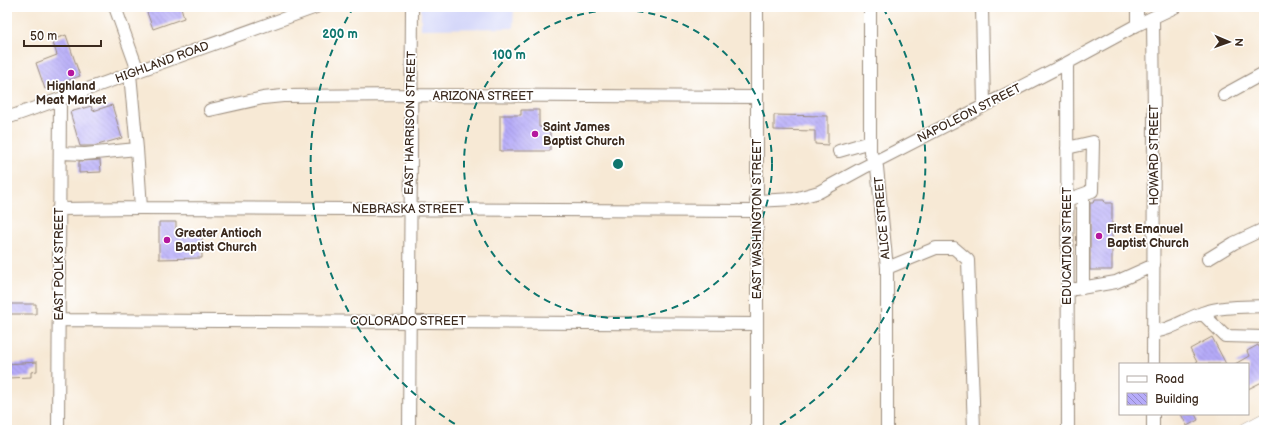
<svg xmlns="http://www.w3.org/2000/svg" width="1271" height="437" font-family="'Balsamiq Sans',sans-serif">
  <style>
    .built { fill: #d5d8f9 }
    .building { fill: url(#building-back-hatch) }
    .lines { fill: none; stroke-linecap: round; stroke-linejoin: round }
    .minor-casing { stroke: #998a7a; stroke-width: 14 }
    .major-casing { stroke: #998a7a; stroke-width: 16 }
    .minor { stroke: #fff; stroke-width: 12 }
    .major { stroke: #fff; stroke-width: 15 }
    .ring { fill: none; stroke: #0f766e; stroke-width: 2; stroke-dasharray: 7 5 }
    .poi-dot { fill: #b5179e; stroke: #fff; stroke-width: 1.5 }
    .labels { text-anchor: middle; stroke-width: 3.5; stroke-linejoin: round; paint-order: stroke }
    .street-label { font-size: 12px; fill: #3b2a1e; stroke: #fff }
    .poi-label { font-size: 12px; font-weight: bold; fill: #3b2a1e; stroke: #fff; text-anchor: start }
    .centre { fill: #0f766e; stroke: #fff; stroke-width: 2 }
    .ring-label { font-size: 12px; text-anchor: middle; font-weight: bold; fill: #0f766e; stroke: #fff; stroke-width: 3.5; stroke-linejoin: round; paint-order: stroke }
  </style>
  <defs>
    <pattern id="building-back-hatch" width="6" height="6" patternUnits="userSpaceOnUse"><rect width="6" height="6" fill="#b6abf9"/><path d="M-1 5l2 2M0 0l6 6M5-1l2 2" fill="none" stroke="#958bc9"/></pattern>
  </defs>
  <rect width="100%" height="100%" fill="#fff"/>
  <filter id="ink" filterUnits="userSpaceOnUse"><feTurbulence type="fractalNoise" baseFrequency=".025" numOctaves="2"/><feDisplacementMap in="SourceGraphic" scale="8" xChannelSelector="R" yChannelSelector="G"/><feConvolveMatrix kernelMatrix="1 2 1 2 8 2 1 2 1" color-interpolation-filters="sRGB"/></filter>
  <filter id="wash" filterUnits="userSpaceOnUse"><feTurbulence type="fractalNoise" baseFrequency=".012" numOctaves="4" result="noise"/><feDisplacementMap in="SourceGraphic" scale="16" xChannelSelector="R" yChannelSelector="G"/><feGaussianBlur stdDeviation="0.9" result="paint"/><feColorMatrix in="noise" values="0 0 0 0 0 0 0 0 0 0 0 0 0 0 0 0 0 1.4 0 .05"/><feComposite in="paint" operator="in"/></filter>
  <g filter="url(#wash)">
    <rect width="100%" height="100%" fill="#f7e9d5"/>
    <!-- built -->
    <path class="built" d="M 421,7 L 514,7 L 513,28 L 421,29 Z"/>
    <g id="blocks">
      <!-- building -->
      <path class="building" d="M 145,7 L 181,7 L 184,18 L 153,29 Z
        M 66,35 L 80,76 L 45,89 L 36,63 L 57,55 L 52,40 Z
        M 112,105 L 122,138 L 94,146 L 80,146 L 70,112 L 91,106 L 93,111 Z
        M 521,110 L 539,110 L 539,127 L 550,127 L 550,151 L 500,151 L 500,115 L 521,115 Z
        M 774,115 L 828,116 L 828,145 L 815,144 L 815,131 L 774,130 Z
        M 100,160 L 101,172 L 79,173 L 79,161 Z
        M 1094,200 L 1104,200 L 1105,203 L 1112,203 L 1112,270 L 1090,270 L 1090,203 L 1093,203 Z
        M 159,222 L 176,222 L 176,235 L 202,235 L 202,258 L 159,259 Z
        M 7,304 L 36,304 L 36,314 L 7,314 Z
        M 1212,337 L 1226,364 L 1198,364 L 1190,349 Z
        M 1258,345 L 1264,356 L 1264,381 L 1248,389 L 1248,364 L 1235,364 L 1249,356 L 1247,351 Z
        M 37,362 L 37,371 L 31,372 L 31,377 L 8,378 L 7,364 Z
        M 1181,414 L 1195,414 L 1198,420 L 1187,426 Z"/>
    </g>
  </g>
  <g filter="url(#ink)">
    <use href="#blocks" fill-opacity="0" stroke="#998a7a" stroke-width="1"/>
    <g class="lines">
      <!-- minor casing -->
      <g class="minor-casing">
        <path id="minor" d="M 115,7 L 138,71
          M 757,7 L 757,430
          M 870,7 L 870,152 L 877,167 L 887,268 L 887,430
          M 982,7 L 984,105
          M 1137,25 L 1137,7
          M 1067,63 L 1068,430
          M 1224,95 L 1264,73
          M 210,110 L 263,98 L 283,96 L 411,95 L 757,97
          M 7,118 L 316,7
          M 1067,148 L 1093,142 L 1092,191 L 1067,200
          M 137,149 L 141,208
          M 839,151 L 870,142
          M 60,153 L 85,154 L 137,149 L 130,74
          M 756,201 L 794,199 L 819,192 L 863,168 L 1067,63 L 1137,25 L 1175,7
          M 58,209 L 141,208 L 757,211
          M 1208,259 L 1234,243 L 1264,229
          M 887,268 L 936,248 L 954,248 L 968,260 L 974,430
          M 1083,288 L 1083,195
          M 1075,289 L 1116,282 L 1154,265
          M 1202,313 L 1225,336 L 1264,337
          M 59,320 L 757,324
          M 1153,332 C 1171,330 1185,319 1202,313 C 1221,306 1244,307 1264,306
          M 1153,364 L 1154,119 L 1153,18
          M 58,430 L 60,99
          M 409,430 L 412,7
          M 1153,430 L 1153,414"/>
      </g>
      <!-- major casing -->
      <g class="major-casing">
        <path id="major" d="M 1247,430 L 1264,421"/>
      </g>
      <!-- minor -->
      <use href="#minor" class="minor"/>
      <!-- major -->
      <use href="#major" class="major"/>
    </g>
  </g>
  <!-- distance rings -->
  <g class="ring">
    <circle cx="618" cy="164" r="154"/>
    <path d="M465 430A307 307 0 0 1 353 8M883 8A307 307 0 0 1 771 430"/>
  </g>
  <!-- markers -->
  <g class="poi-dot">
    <circle cx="71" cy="73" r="4"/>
    <circle cx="535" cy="134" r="4"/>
    <circle cx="1099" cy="236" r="4"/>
    <circle cx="167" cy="240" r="4"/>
  </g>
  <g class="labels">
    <!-- street labels -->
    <g class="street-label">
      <text transform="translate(162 62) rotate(-20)" y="4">HIGHLAND ROAD</text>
      <text x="483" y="100">ARIZONA STREET</text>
      <text transform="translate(969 113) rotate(-27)" y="4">NAPOLEON STREET</text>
      <text transform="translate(410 123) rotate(-89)" y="4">EAST HARRISON STREET</text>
      <text transform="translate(1154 155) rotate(-90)" y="4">HOWARD STREET</text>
      <text x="408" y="213">NEBRASKA STREET</text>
      <text transform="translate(882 218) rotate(-95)" y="4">ALICE STREET</text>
      <text transform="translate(757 219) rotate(-90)" y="4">EAST WASHINGTON STREET</text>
      <text transform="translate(1067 246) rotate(-90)" y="4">EDUCATION STREET</text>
      <text transform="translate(59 264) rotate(-90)" y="4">EAST POLK STREET</text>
      <text x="408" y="325">COLORADO STREET</text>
    </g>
    <!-- poi labels -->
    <g class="poi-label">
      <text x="71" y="90" text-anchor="middle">Highland<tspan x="71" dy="14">Meat Market</tspan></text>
      <text x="543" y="131">Saint James<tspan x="543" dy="14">Baptist Church</tspan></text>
      <text x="1107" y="233">First Emanuel<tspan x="1107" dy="14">Baptist Church</tspan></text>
      <text x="175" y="237">Greater Antioch<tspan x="175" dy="14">Baptist Church</tspan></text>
    </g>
  </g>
  <circle cx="618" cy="164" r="6" class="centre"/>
  <g class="ring-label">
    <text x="340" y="38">200 m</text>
    <text x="509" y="59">100 m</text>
  </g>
  <!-- margin -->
  <rect width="1271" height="437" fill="none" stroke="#fff" stroke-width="24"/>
  <!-- legend -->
  <rect x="1119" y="363" width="130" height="52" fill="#ffffff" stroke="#b1aaa5"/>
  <rect x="1127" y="376" width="20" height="6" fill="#ffffff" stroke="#b1aaa5"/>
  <text x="1155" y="383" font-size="12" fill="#3b2a1e">Road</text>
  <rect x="1127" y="393" width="20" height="12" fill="url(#building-back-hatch)" stroke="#b1aaa5"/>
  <text x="1155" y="403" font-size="12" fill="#3b2a1e">Building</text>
  <!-- north arrow -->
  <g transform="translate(1229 42) rotate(92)" stroke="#ffffff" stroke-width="3" paint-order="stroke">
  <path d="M0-3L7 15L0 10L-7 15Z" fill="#3b2a1e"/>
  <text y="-6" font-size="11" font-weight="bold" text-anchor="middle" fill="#3b2a1e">N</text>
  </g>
  <!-- scale -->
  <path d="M24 40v6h77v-6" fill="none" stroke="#3b2a1e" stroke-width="2"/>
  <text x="30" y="40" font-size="12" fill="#3b2a1e" stroke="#ffffff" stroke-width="3" paint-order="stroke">50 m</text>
</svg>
